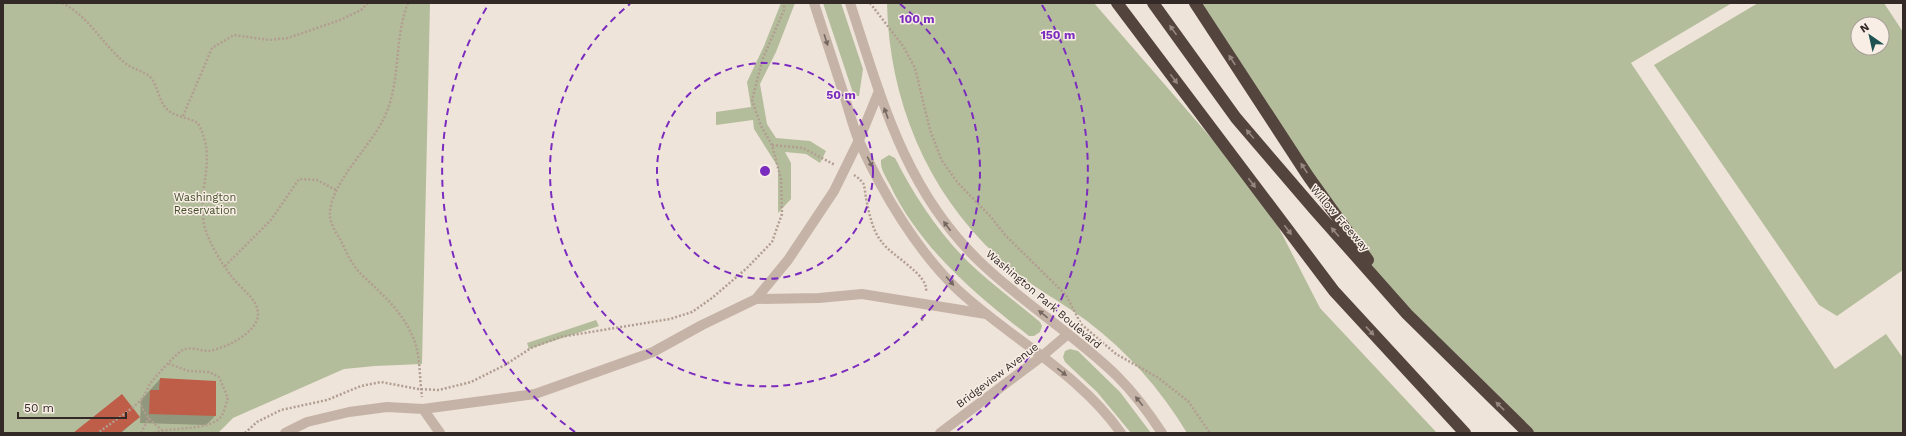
<svg xmlns="http://www.w3.org/2000/svg" width="1906" height="436" font-family="'Work Sans',sans-serif">
  <style>
    .green { fill: #b4bd9b; fill-rule: evenodd }
    .shadow { fill: #0003 }
    .building { fill: #be5e49 }
    .lines { fill: none; stroke-linecap: round; stroke-linejoin: round }
    .path { stroke: #b29d91; stroke-width: 2.5; stroke-dasharray: 2 2; stroke-linecap: butt }
    .minor { stroke: #c6b3a7; stroke-width: 10 }
    .tertiary { stroke: #c6b3a7; stroke-width: 10 }
    .motorway { stroke: #54443e; stroke-width: 12 }
    .oneway { fill: #968881 }
    .oneway2 { fill: #756861 }
    .ring { fill: none; stroke: #7b2cbf; stroke-width: 2; stroke-dasharray: 7 5 }
    .labels { text-anchor: middle; stroke-width: 3; stroke-linejoin: round; paint-order: stroke }
    .park-label { font-size: 11px; fill: #45502c; stroke: #f8eee5 }
    .street-label { font-size: 11px; fill: #332a27; stroke: #f8eee5 }
    .centre { fill: #7b2cbf; stroke: #f8eee5; stroke-width: 2 }
    .ring-label { font-size: 12px; text-anchor: middle; font-weight: bold; fill: #7b2cbf; stroke: #f8eee5; stroke-width: 3; stroke-linejoin: round; paint-order: stroke }
  </style>
  <rect width="100%" height="100%" fill="#efe4da"/>
  <!-- green -->
  <path class="green" d="M 3,3 L 430,3 L 422,364 L 375,366 L 344,369 L 233,418 L 218,433 L 3,433 Z
    M 781,3 L 795,3 L 776,52 L 760,84 L 767,124 L 776,138 L 810,141 L 826,151 L 820,163 L 806,154 L 785,152 L 791,163 L 791,199 L 778,213 L 778,167 L 754,129 L 753,120 L 716,125 L 716,112 L 751,107 L 747,82 L 764,46 Z
    M 823,3 L 841,3 L 863,69 L 859,96 L 854,96 Z
    M 887,3 L 1094,3 L 1264,199 L 1320,308 L 1437,433 L 1187,433 C 1161,390 1128,352 1087,321 C 1063,303 1036,289 1013,270 C 932,204 889,106 887,3 Z
    M 1195,3 L 1732,3 L 1631,63 L 1835,369 L 1886,334 L 1903,358 L 1903,433 L 1528,433 L 1407,314 L 1308,176 Z
    M 1758,3 L 1884,3 L 1903,32 L 1903,270 L 1837,316 L 1819,305 L 1654,65 ZM 1858,24 L 1882,24 L 1882,48 L 1858,48 Z
    M 889,155 L 895,158 C 916,199 943,240 978,271 C 998,289 1020,305 1040,322 L 1042,326 L 1040,332 L 1034,336 L 1029,336 C 975,294 920,248 890,185 C 886,177 880,169 881,160 Z
    M 596,320 L 599,326 L 529,349 L 527,343 Z
    M 1070,349 L 1078,351 L 1120,392 L 1151,433 L 1131,433 L 1097,392 L 1065,362 L 1063,357 L 1065,351 Z"/>
  <!-- shadow -->
  <path class="shadow" d="M 160,379 L 215,416 L 206,425 L 140,423 L 141,400 Z
    M 139,417 L 121,433 L 110,433 Z"/>
  <!-- building -->
  <path class="building" d="M 160,378 L 216,381 L 216,416 L 149,414 L 150,390 L 159,390 Z
    M 122,394 L 140,417 L 120,433 L 73,433 Z"/>
  <g class="lines">
    <!-- path -->
    <path class="path" d="M 62,3 C 88,15 102,44 124,62 C 132,70 145,70 152,79 C 159,90 159,103 169,111 C 177,117 189,118 198,123 C 218,161 197,185 204,224 C 207,240 222,264 232,277 C 240,288 258,299 258,314 C 258,333 224,349 208,351 C 199,351 190,345 181,351 C 174,356 155,377 150,384 C 147,389 145,395 141,400 C 129,412 112,422 98,433
      M 408,3 C 393,41 402,83 383,120 C 370,147 327,187 330,217 C 331,224 336,233 340,239 C 346,251 352,266 362,275 C 382,294 400,309 412,335 C 421,354 419,376 422,397
      M 870,3 L 903,46 L 915,68 L 930,130 L 942,161 L 958,183 L 990,216 L 1006,236 L 1066,295 L 1081,324 L 1116,354 L 1157,377 L 1188,401 L 1210,433
      M 183,116 L 212,48 L 234,35 L 269,40 L 288,38 L 340,20 L 361,10 L 368,3
      M 772,145 L 803,148 L 835,165
      M 854,175 C 857,177 860,179 863,183 C 865,187 865,193 866,198 C 869,213 872,229 881,241 C 892,257 929,274 926,292
      M 225,266 L 271,220 L 299,179 L 317,180 L 336,190
      M 922,321 L 923,315
      M 140,401 C 143,414 151,421 162,430
      M 141,433 L 149,418
      M 154,433 C 171,426 212,432 222,415 C 225,410 226,403 228,398 L 219,377 L 209,372 L 189,371 L 169,364
      M 245,433 L 257,422 L 281,410 L 327,400 L 361,386 L 381,382 L 418,389 L 439,390 L 471,382 L 505,365 L 531,348 L 560,337 L 670,319 L 692,312 L 712,298 L 747,268 L 772,242 L 782,214 L 781,179 L 772,145 L 761,126 L 752,100 L 763,58 L 784,10 L 784,3"/>
    <!-- minor -->
    <path class="minor" d="M 756,299 L 788,260 L 834,191 L 859,140 L 879,91
      M 423,409 L 440,433
      M 285,433 L 307,422 L 349,412 L 387,407 L 423,409 L 535,394 L 653,352 L 702,325 L 756,299 L 819,298 L 862,294 L 986,314
      M 940,433 L 1041,357 L 1068,334"/>
    <!-- tertiary -->
    <path class="tertiary" d="M 814,3 C 824,34 834,65 844,95 C 849,110 853,127 859,141 C 882,192 917,251 958,290 C 1011,339 1079,373 1121,433
      M 850,3 C 881,97 904,188 978,260 C 1021,302 1074,334 1117,376 C 1134,393 1149,413 1162,433"/>
    <!-- motorway -->
    <path class="motorway" d="M 1117,3 L 1334,291 L 1465,433
      M 1153,3 L 1236,118 L 1314,209 L 1407,314 L 1528,433
      M 1195,3 L 1308,176 L 1368,260"/>
  </g>
  <!-- one-way arrows -->
  <defs><path id="oneway-solid" d="M-6-.8H1V-3.2L6.5 0L1 3.2V.8H-6Z"/></defs>
  <g class="oneway">
    <use href="#oneway-solid" transform="translate(1173 30) rotate(-126)"/>
    <use href="#oneway-solid" transform="translate(1232 60) rotate(-123)"/>
    <use href="#oneway-solid" transform="translate(1174 79) rotate(53)"/>
    <use href="#oneway-solid" transform="translate(1250 134) rotate(-131)"/>
    <use href="#oneway-solid" transform="translate(1304 168) rotate(-123)"/>
    <use href="#oneway-solid" transform="translate(1252 183) rotate(53)"/>
    <use href="#oneway-solid" transform="translate(1288 230) rotate(53)"/>
    <use href="#oneway-solid" transform="translate(1335 232) rotate(-131)"/>
    <use href="#oneway-solid" transform="translate(1370 331) rotate(47)"/>
    <use href="#oneway-solid" transform="translate(1500 406) rotate(-136)"/>
  </g>
  <g class="oneway2">
    <use href="#oneway-solid" transform="translate(826 40) rotate(72)"/>
    <use href="#oneway-solid" transform="translate(886 113) rotate(-110)"/>
    <use href="#oneway-solid" transform="translate(870 162) rotate(63)"/>
    <use href="#oneway-solid" transform="translate(947 226) rotate(-127)"/>
    <use href="#oneway-solid" transform="translate(950 281) rotate(49)"/>
    <use href="#oneway-solid" transform="translate(1043 314) rotate(-141)"/>
    <use href="#oneway-solid" transform="translate(1062 372) rotate(37)"/>
    <use href="#oneway-solid" transform="translate(1139 401) rotate(-129)"/>
  </g>
  <!-- distance rings -->
  <g class="ring">
    <circle cx="765" cy="171" r="108"/>
    <path d="M900 4A215 215 0 1 1 630 4"/>
    <path d="M575 432A323 323 0 0 1 488 5M1042 5A323 323 0 0 1 955 432"/>
  </g>
  <g class="labels">
    <!-- park labels -->
    <g class="park-label">
      <text x="205" y="201">Washington<tspan x="205" dy="13">Reservation</tspan></text>
    </g>
    <!-- street labels -->
    <g class="street-label">
      <text transform="translate(1340 218) rotate(49)" y="4">Willow Freeway</text>
      <text transform="translate(1044 299) rotate(40)" y="4">Washington Park Boulevard</text>
      <text transform="translate(997 375) rotate(-37)" y="4">Bridgeview Avenue</text>
    </g>
  </g>
  <circle cx="765" cy="171" r="6" class="centre"/>
  <g class="ring-label">
    <text x="917" y="23">100 m</text>
    <text x="1058" y="39">150 m</text>
    <text x="841" y="99">50 m</text>
  </g>
  <!-- border -->
  <rect width="1906" height="436" fill="none" stroke="#332a27" stroke-width="8"/>
  <!-- north arrow -->
  <g transform="translate(1870 36) rotate(326)"><circle r="19" fill="#f8eee5" stroke="#a9a099"/>
  <path d="M0-3L7 15L0 10L-7 15Z" fill="#1f5252"/>
  <text y="-6" font-size="11" font-weight="bold" text-anchor="middle" fill="#332a27">N</text>
  </g>
  <!-- scale -->
  <path d="M18 412v6h108v-6" fill="none" stroke="#332a27" stroke-width="2"/>
  <text x="24" y="412" font-size="12" fill="#332a27" stroke="#f8eee5" stroke-width="3" paint-order="stroke">50 m</text>
</svg>
